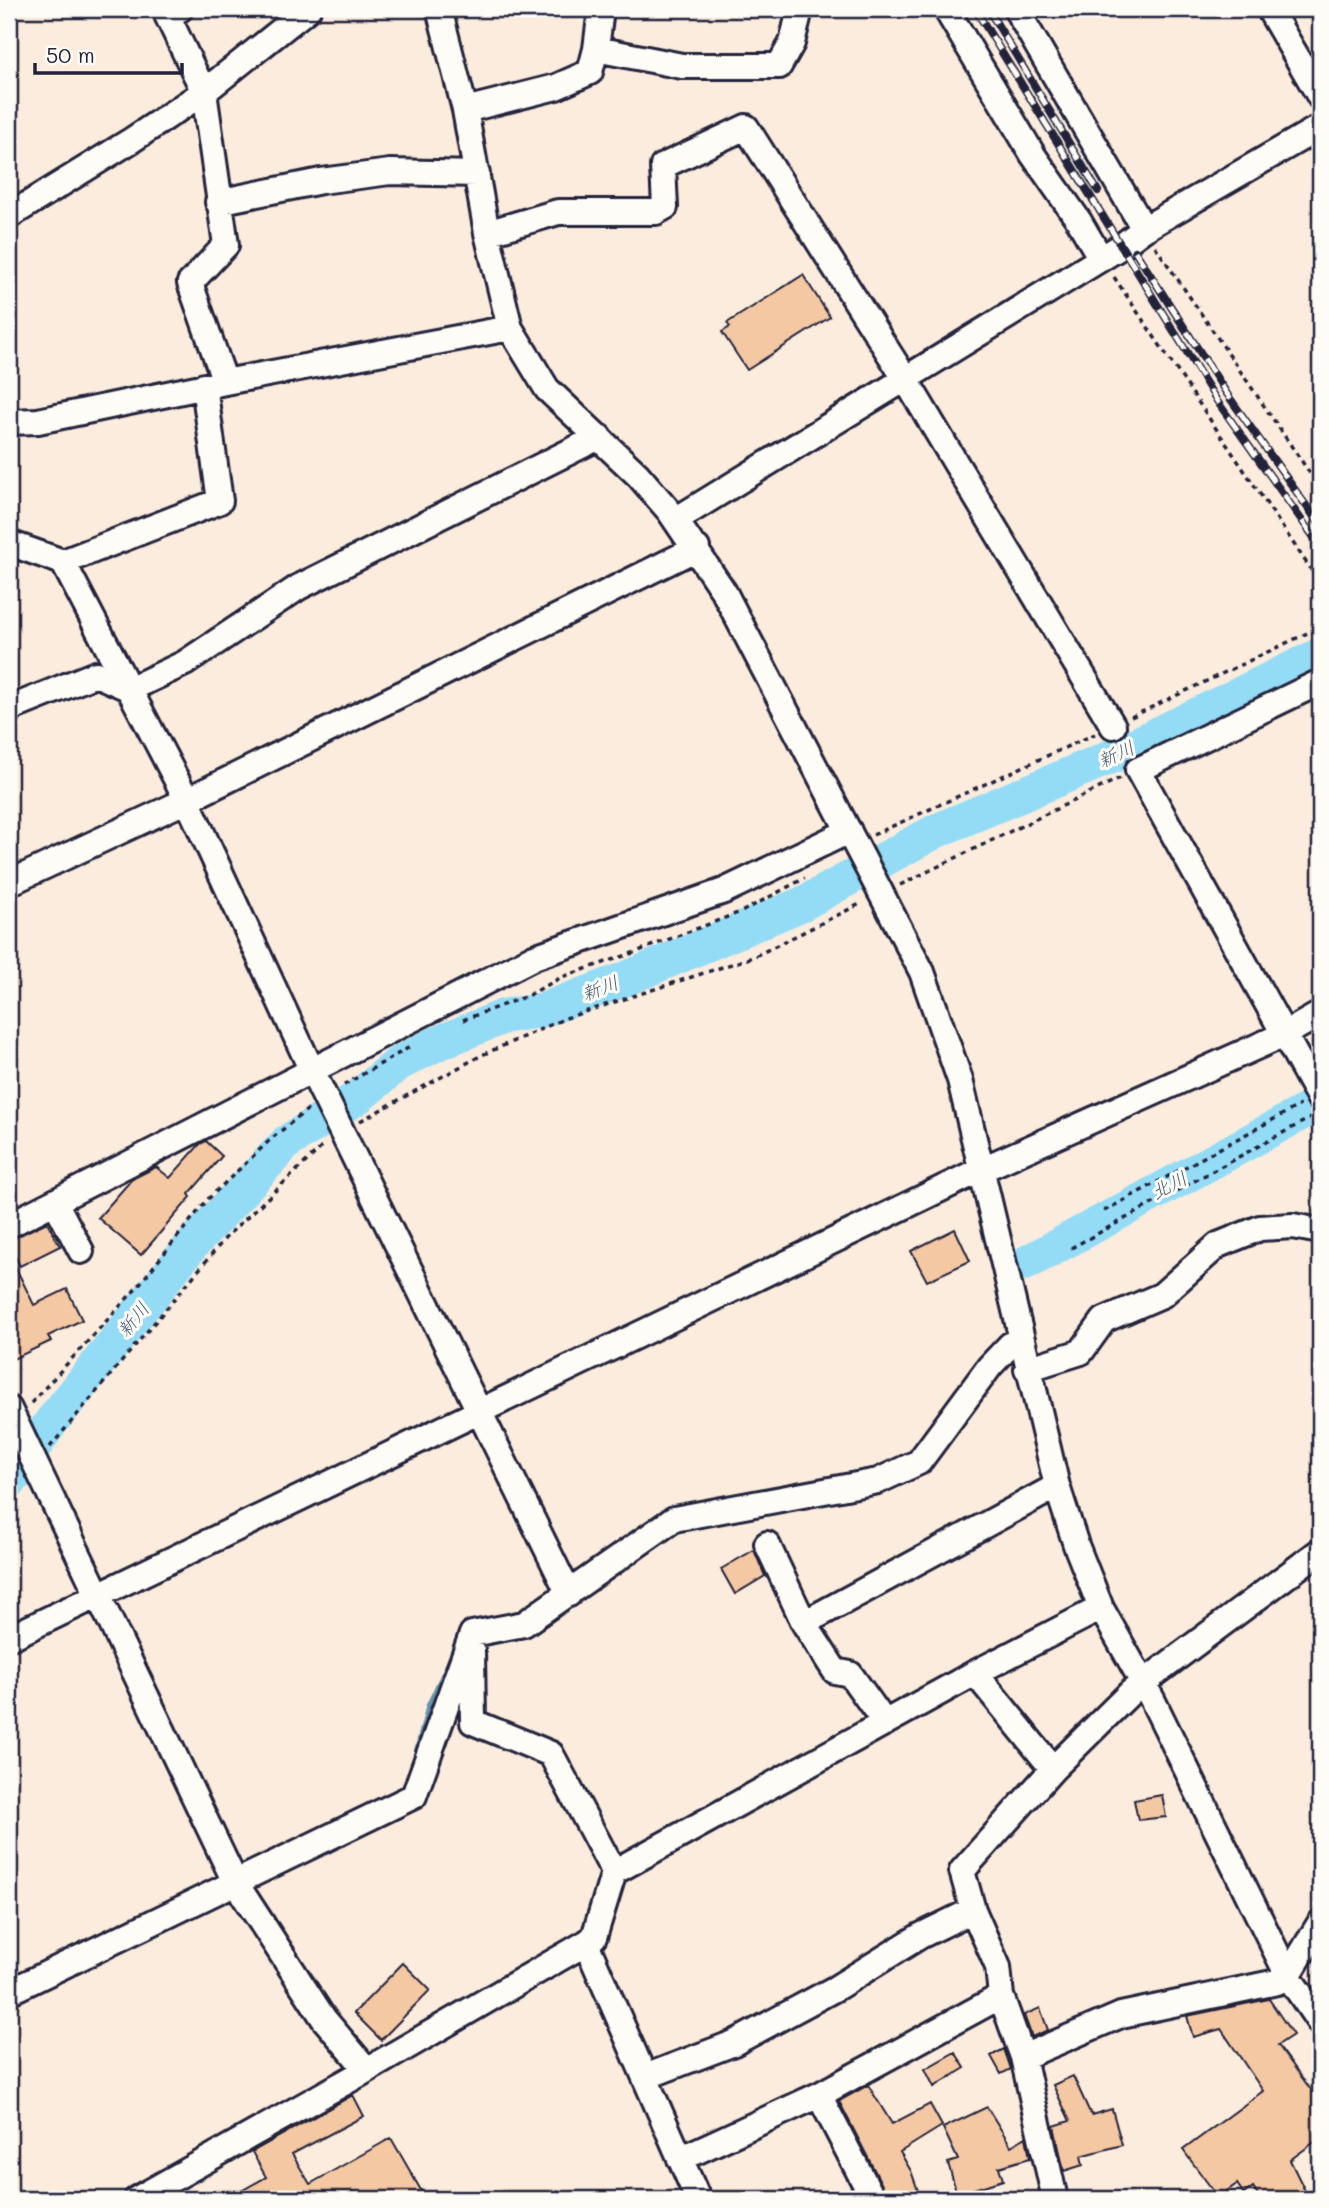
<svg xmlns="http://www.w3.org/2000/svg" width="1329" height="2208" font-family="Mali,'Klee One',sans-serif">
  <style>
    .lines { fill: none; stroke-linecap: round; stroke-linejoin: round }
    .stream { stroke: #6692ab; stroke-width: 6 }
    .river { stroke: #94dcf6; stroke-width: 35 }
    .building { fill: #f5c8a4; stroke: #22223b; stroke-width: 2 }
    .minor-casing { stroke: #22223b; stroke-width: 30 }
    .path { stroke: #22223b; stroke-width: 3.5; stroke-dasharray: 5 5; stroke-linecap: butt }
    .minor { stroke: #fdfcf7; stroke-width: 24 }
    .rail-casing { stroke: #22223b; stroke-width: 8 }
    .rail { stroke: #fdfcf7; stroke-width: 5; stroke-dasharray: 16; stroke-linecap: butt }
    .labels { text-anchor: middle; stroke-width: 6; stroke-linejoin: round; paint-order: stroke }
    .water-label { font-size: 19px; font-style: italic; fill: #445a73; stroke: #fdfcf7 }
  </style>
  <rect width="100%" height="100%" fill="#fbecde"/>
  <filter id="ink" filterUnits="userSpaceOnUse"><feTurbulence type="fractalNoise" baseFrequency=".0143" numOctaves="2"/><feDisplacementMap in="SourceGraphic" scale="14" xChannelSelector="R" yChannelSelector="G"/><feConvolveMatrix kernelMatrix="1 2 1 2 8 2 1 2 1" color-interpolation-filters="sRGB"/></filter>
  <g filter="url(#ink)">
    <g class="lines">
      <!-- stream -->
      <path class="stream" d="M 416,1755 L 429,1705 L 453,1654"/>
      <!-- river -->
      <path class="river" d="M 1026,1263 L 1311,1108
        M 9,1483 L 52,1421 L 191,1246 L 287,1142 L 358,1097 L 398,1064 L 436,1044 L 505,1016 L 543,1010 L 618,982 L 802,904 L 936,831 L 1115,755 L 1320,655"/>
    </g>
    <!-- building -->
    <path class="building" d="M 803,275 L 830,317 L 747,370 L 722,332 L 730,327 L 727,323 Z
      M 206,1141 L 222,1156 L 189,1194 L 191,1197 L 141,1255 L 98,1218 L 132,1179 L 156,1167 L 170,1178 L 200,1144 Z
      M 47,1222 L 60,1246 L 20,1266 L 9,1245 L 9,1240 Z
      M 955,1229 L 970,1261 L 927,1281 L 911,1251 Z
      M 9,1254 L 34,1305 L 67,1289 L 82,1320 L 48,1336 L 51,1341 L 9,1361 Z
      M 754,1550 L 765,1576 L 735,1594 L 721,1569 Z
      M 1162,1795 L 1166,1817 L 1138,1820 L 1134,1800 Z
      M 403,1963 L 430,1990 L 381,2040 L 354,2013 Z
      M 1269,1999 L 1293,2035 L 1278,2045 L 1320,2102 L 1320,2138 L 1290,2160 L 1309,2199 L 1261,2199 L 1253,2187 L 1244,2194 L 1237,2184 L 1218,2197 L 1183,2150 L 1263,2091 L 1221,2029 L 1193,2037 L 1187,2016 Z
      M 1040,2008 L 1048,2030 L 1032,2037 L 1024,2015 Z
      M 1004,2049 L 1011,2069 L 1001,2074 L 991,2056 Z
      M 955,2052 L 965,2068 L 934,2087 L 925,2069 Z
      M 1073,2076 L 1091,2115 L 1112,2109 L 1122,2145 L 1081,2156 L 1083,2165 L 1064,2171 L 1054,2126 L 1070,2121 L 1053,2085 Z
      M 868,2085 L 892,2124 L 930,2104 L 942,2126 L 900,2152 L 911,2171 L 921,2199 L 889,2199 L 839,2101 Z
      M 353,2095 L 364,2116 L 292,2154 L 310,2184 L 391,2138 L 426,2199 L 227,2199 L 266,2177 L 252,2152 Z
      M 987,2107 L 1011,2146 L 1026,2137 L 1030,2158 L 999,2167 L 1003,2180 L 957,2194 L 948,2163 L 958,2160 L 943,2128 Z"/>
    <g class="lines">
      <!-- minor casing -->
      <g class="minor-casing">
        <path id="minor" d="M 180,9 L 167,15 L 204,92 L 226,245 L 190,283 L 225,382
          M 439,9 L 465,110 L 487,233 L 510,328 L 547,389 L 638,475 L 670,512 L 724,592 L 922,972 L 960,1080 L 1057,1486 L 1076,1545 L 1101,1608 L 1152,1699 L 1288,1976 L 1320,2023
          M 946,9 L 1033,155 L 1079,221 L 1100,257
          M 1016,9 L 1144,229
          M 1269,9 L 1320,97
          M 596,49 L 682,66 L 779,66 L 792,43 L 800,9
          M 465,110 L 556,87 L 590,72 L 596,49 L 601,9
          M 218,202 L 321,181 L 390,172 L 477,174
          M 9,216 L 132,140 L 204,92 L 308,9
          M 487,233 L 558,212 L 656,212 L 665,207 L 663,166 L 746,127 L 906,380 L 1113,726
          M 9,422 L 38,421 L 225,382 L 510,328
          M 677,519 L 1120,247 L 1144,229 L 1320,127
          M 9,543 L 63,562 L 220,501 L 204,386
          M 63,562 L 187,800 L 312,1071 L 569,1594
          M 1320,682 L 1138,770 L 1320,1099
          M 9,709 L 96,674 L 130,689 L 185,663 L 299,587 L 599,437
          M 9,883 L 187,800 L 697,548
          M 55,1202 L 81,1251
          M 9,1225 L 534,957 L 724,891 L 849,831
          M 1027,1369 L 1081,1352 L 1104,1320 L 1162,1295 L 1218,1245 L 1260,1228 L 1293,1226 L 1320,1231
          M 9,1409 L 235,1882 L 324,2019 L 367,2070
          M 767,1544 L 804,1623 L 835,1671 L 850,1674 L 885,1723
          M 804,1623 L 1057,1486
          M 9,1638 L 974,1173 L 1285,1034 L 1320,1014
          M 472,1650 L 473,1722 L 551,1754 L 614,1872
          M 975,1673 L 1053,1769
          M 586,1943 L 698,2199
          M 9,1992 L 414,1796 L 472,1634 L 524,1624 L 674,1519 L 878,1481 L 919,1462 L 990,1366 L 1010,1345 L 1022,1341
          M 1023,2057 L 1121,2015 L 1277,1982 L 1288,1976 L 1320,1923
          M 645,2077 L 734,2043 L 836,1988 L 920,1936 L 973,1910
          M 819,2095 L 873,2199
          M 680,2159 L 819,2095 L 1001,1996
          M 137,2199 L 367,2070 L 586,1943 L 594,1937 L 614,1872 L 975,1673 L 1101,1608
          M 1055,2199 L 1023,2057 L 1001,1996 L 998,1967 L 973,1910 L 962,1871 L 1053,1769 L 1131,1692 L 1320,1551"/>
      </g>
      <!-- path -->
      <path class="path" d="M 1155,246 L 1320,488
        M 1114,277 L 1320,583
        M 1131,717 L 1320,627
        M 873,835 L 1095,734
        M 900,885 L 1120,778
        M 463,1020 L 527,996 L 562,977 L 633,953 L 743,911 L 805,878
        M 344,1085 L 410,1047
        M 360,1121 L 482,1055 L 566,1018 L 753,957 L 862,903
        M 1104,1211 L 1300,1105
        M 1071,1248 L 1312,1117
        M 31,1403 L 133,1292 L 208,1199 L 271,1139 L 308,1109
        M 50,1447 L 228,1235 L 324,1145
        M 9,1498 L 21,1483"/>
      <!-- minor -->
      <use href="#minor" class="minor"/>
      <!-- rail casing -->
      <g class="rail-casing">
        <path id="rail" d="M 975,9 L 1217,401 L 1320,546
          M 988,9 L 1098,191
          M 1135,251 L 1227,394 L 1320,525"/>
      </g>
      <!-- rail -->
      <use href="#rail" class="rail"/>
    </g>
  </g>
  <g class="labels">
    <!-- water labels -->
    <g class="water-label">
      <text transform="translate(1116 754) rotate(-25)" y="7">新川</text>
      <text transform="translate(600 988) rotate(-21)" y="7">新川</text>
      <text transform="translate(1169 1185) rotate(-28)" y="7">北川</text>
      <text transform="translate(133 1319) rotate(-51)" y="7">新川</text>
    </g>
  </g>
  <!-- margin -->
  <rect width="1329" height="2208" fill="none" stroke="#fdfcf7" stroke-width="35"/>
  <rect x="18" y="18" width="1294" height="2173" fill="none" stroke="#22223b" stroke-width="2.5" filter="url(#ink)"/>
  <!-- scale -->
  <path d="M35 63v10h147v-10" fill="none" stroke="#22223b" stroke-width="3.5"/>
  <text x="46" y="63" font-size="21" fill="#22223b" stroke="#fdfcf7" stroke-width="5" paint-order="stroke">50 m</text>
</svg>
